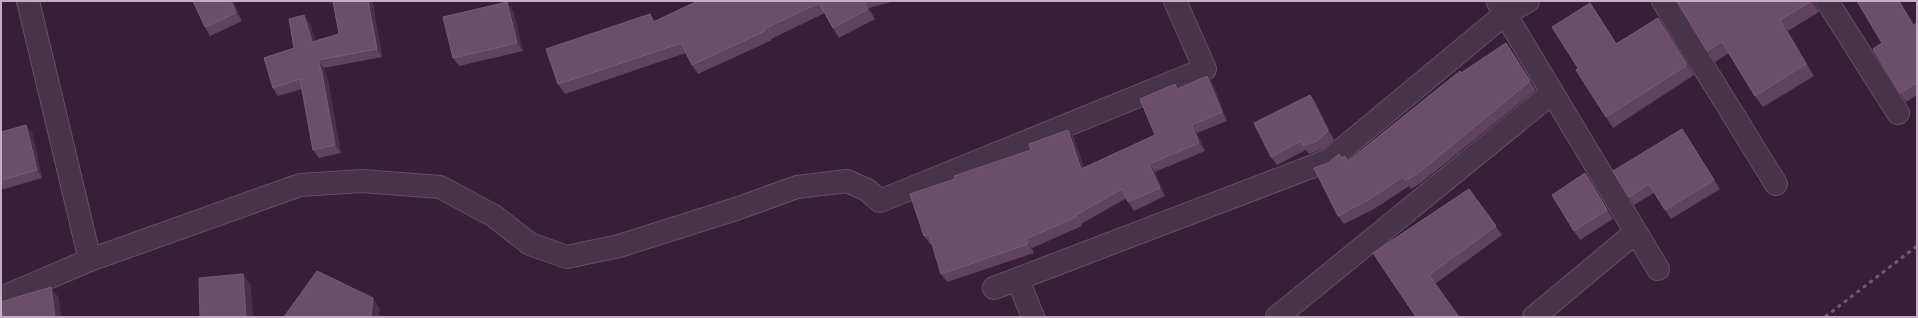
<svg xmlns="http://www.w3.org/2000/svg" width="1918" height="318" font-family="Inter,sans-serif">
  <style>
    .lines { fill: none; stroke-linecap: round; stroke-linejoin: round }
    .minor-casing { stroke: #665064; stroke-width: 24 }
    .minor { stroke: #483347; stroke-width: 22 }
    .rail { stroke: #735970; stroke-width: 3; stroke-dasharray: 4 4; stroke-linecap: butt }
    .wall { fill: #60435d }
    .shaded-wall { fill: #4b3049 }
    .building { fill: #6b4e68; stroke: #795d76 }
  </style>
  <rect width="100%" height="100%" fill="#381f36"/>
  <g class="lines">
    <!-- minor casing -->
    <g class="minor-casing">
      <path id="minor" d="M 28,1 L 90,260
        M 1663,1 L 1776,184
        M 1827,1 L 1898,113
        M 1498,2 L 1658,269
        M 1018,280 L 1033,317
        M 994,288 L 1329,160 L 1505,14 L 1528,1
        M 1,298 L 90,260 L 300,185 L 362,181 L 440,187 L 494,216 L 530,244 L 567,257 L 619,246 L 736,209 L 797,187 L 847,181 L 867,190 L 880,201 L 1205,69 L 1175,1
        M 1277,317 L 1552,93
        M 1534,317 L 1636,232"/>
    </g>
    <!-- minor -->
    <use href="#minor" class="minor"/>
    <!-- rail -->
    <path class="rail" d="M 1825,317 L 1917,246"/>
  </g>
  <!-- wall -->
  <path class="wall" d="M 233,1 L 242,21 L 210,36 L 205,27 Z
    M 333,1 L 370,1 L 373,4 L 382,57 L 324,68 L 328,81 L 341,153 L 319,158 L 313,150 L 302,89 L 278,96 L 273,88 L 294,48 L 310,23 L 315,41 L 339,34 Z
    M 698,1 L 895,1 L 869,8 L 875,19 L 839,38 L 833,28 L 825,13 L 771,39 L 772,40 L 698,74 L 692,65 L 686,53 L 565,94 L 558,84 L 650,14 L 655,21 Z
    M 1682,1 L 1815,1 L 1819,12 L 1788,31 L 1814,76 L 1763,107 L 1755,96 L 1729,53 L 1715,62 L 1707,51 Z
    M 1590,3 L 1617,44 L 1658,18 L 1665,28 L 1694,75 L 1613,128 L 1606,117 Z
    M 513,10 L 523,51 L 459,66 L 453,58 Z
    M 1917,23 L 1917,95 L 1906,102 L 1900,93 L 1914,24 Z
    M 1512,52 L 1536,90 L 1421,183 L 1411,189 L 1409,186 L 1374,209 L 1344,224 L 1338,216 L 1342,157 L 1349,161 L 1461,73 Z
    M 1207,76 L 1213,84 L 1227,121 L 1197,133 L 1205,151 L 1155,172 L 1165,196 L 1134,211 L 1128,202 L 1127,198 L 1081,224 L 1082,226 L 1032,248 L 1034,253 L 947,282 L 941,274 L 932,244 L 930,244 L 924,236 L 955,179 L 1031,150 L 1068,130 L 1074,138 L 1084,168 L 1155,135 Z
    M 1310,95 L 1316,103 L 1334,140 L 1323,149 L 1309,154 L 1306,150 L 1277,165 L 1271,157 Z
    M 1,132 L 32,133 L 42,178 L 1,190 Z
    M 1688,138 L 1720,189 L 1671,219 L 1654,193 L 1634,205 L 1629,197 Z
    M 1591,182 L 1613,219 L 1580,240 L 1574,231 Z
    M 1469,189 L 1502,235 L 1435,284 L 1373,253 Z"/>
  <!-- shaded-wall -->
  <path class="shaded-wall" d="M 231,1 L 233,1 L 242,21 L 236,13 Z
    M 368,1 L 370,1 L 373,4 L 382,57 L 377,49 Z
    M 864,1 L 869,8 L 875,19 L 868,9 Z
    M 1811,1 L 1815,1 L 1819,12 Z
    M 1899,1 L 1900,1 L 1917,29 L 1913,25 Z
    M 507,2 L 513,10 L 523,51 L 517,43 Z
    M 1590,3 L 1597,13 L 1624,55 L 1616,44 Z
    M 650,14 L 657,23 L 653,22 Z
    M 304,15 L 310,23 L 318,50 L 312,42 Z
    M 1658,18 L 1665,28 L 1694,75 L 1687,65 Z
    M 1780,20 L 1788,31 L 1814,76 L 1806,64 Z
    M 1506,43 L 1512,52 L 1536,90 L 1530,81 Z
    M 318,60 L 324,68 L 328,81 L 341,153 L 335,145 Z
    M 1207,76 L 1213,84 L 1227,121 L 1222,112 Z
    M 1310,95 L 1316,103 L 1334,140 L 1328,131 Z
    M 26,125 L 32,133 L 42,178 L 37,170 Z
    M 1192,125 L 1197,133 L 1205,151 L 1199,143 Z
    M 1682,129 L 1688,138 L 1720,189 L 1714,180 Z
    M 1068,130 L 1074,138 L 1087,177 L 1081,169 Z
    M 1149,164 L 1155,172 L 1165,196 L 1160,188 Z
    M 1585,173 L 1591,182 L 1613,219 L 1607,210 Z
    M 1026,239 L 1032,248 L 1034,253 L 1028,244 Z
    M 243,274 L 251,285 L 253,317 L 246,317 Z
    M 51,287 L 59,298 L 61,317 L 55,317 Z
    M 373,298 L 380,309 L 379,317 L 371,317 Z"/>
  <!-- building -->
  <path class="building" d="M 193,1 L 231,1 L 236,13 L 205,27 Z
    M 333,1 L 368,1 L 377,49 L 318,60 L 322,73 L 335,145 L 313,150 L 300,79 L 273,88 L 264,58 L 294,48 L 289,19 L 304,15 L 312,42 L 339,34 Z
    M 698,1 L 864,1 L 868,9 L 833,28 L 819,3 L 764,29 L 765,31 L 692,65 L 681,43 L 558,84 L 546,49 L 650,14 L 653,22 Z
    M 1682,1 L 1811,1 L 1780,20 L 1806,64 L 1755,96 L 1722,42 L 1707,51 L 1678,3 Z
    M 1857,1 L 1899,1 L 1913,25 L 1917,23 L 1917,83 L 1900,93 L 1873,49 L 1882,43 Z
    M 507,2 L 517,43 L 453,58 L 443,17 Z
    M 1590,3 L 1616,44 L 1658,18 L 1687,65 L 1606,117 L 1576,70 L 1578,68 L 1552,27 Z
    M 1506,43 L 1530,81 L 1416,175 L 1405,180 L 1403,177 L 1368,200 L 1338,216 L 1314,168 L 1328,163 L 1339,154 L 1341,158 L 1345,156 L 1348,161 L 1460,71 L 1461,73 Z
    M 1207,76 L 1222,112 L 1192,125 L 1199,143 L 1149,164 L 1160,188 L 1128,202 L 1122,189 L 1076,215 L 1076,217 L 1026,239 L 1028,244 L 941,274 L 929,234 L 924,236 L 910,194 L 955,179 L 954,176 L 1031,150 L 1029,144 L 1068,130 L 1081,169 L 1155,135 L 1140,99 L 1175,84 L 1177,89 Z
    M 1310,95 L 1328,131 L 1317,141 L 1303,146 L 1301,141 L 1271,157 L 1254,123 Z
    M 26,125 L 37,170 L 1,180 L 1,132 Z
    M 1682,129 L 1714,180 L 1665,210 L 1649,184 L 1629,197 L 1613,171 Z
    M 1585,173 L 1607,210 L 1574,231 L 1552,195 Z
    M 1469,189 L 1496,226 L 1429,275 L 1459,317 L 1416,317 L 1373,253 Z
    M 317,271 L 373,298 L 371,317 L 284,317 Z
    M 243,274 L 246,317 L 200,317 L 199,278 Z
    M 51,287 L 55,317 L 1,317 L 1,302 Z"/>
  <!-- border -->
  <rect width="1918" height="318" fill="none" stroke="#c5adc2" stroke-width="4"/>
</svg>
